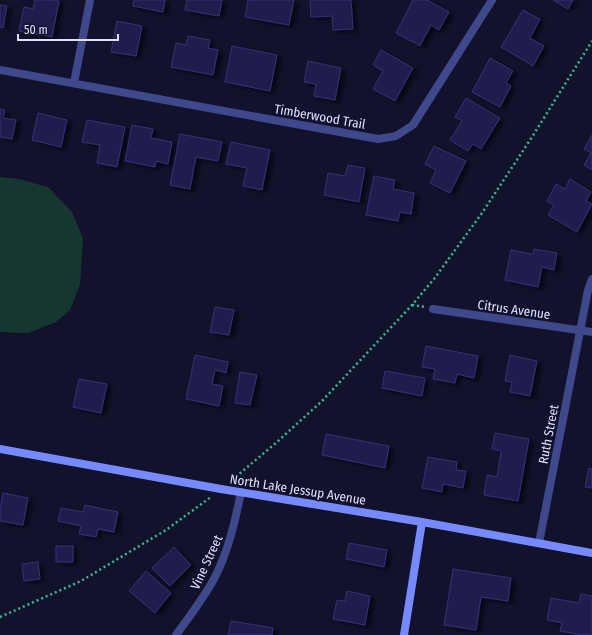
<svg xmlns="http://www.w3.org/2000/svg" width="592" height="635" font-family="'Fira Sans Condensed',sans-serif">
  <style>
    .green { fill: #153730 }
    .building { fill: #201e4d; stroke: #333179; filter: url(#shadow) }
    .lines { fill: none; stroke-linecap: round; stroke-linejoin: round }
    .path { stroke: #33bd9e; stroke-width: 2.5; stroke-dasharray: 2 3; stroke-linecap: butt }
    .street { stroke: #3e488b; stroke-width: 8 }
    .secondary { stroke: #778afd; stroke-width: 8 }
    .labels { text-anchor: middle; stroke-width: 3; stroke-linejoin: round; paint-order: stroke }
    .street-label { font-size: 13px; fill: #dee0fe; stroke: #12122d }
  </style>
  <defs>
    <filter id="shadow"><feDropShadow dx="4.5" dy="2.5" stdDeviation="2" flood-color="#0009"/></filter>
  </defs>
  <rect width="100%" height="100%" fill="#12122d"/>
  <!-- green -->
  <path class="green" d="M 0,177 L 19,179 L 48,187 L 72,212 L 83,239 L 80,284 L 70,310 L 56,322 L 28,333 L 0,332 Z"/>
  <!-- building -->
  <path class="building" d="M 35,0 L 51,0 L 59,1 L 52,37 L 19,31 L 24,7 L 33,9 Z
    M 134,0 L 165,0 L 163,12 L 133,6 Z
    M 187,0 L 222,0 L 219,16 L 185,10 Z
    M 248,0 L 294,0 L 289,25 L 245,17 Z
    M 310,0 L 351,0 L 353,29 L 333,30 L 332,16 L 311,17 Z
    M 413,0 L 427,0 L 449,12 L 439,30 L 431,25 L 420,46 L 396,33 Z
    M 553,0 L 573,0 L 568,9 Z
    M 0,5 L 7,6 L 3,28 L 0,27 Z
    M 523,10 L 540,19 L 530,38 L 544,46 L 533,66 L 501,47 Z
    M 117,21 L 142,26 L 136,56 L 111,52 Z
    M 188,36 L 210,40 L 208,48 L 218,50 L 213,75 L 171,67 L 176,43 L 186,45 Z
    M 232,46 L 277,55 L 270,91 L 225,82 Z
    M 381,50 L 413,68 L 395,101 L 373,89 L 383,71 L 373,65 Z
    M 490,58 L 513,71 L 506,83 L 511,86 L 500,107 L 472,92 Z
    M 308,61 L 341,68 L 335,100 L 314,96 L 316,84 L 304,82 Z
    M 466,98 L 500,118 L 481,149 L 473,144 L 468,151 L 450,140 L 462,121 L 455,117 Z
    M 0,109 L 5,110 L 3,118 L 16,120 L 12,139 L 0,137 Z
    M 38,113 L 67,120 L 61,147 L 32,140 Z
    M 87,120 L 125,127 L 117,167 L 97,163 L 100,145 L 82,142 Z
    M 132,125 L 153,129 L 151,138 L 172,142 L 168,164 L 156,161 L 155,167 L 125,161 Z
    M 180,134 L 222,142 L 218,161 L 196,157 L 190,189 L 170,185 Z
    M 592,135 L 592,170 L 584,165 L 591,153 L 584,149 Z
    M 231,142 L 270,150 L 262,190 L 243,186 L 247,168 L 226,164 Z
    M 434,146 L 466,161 L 450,193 L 430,183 L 436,170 L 425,164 Z
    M 348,165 L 365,168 L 359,202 L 324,195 L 328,173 L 345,176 Z
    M 374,176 L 395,180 L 393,189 L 414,193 L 411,214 L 400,212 L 398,221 L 366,215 Z
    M 570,179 L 591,192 L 586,201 L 592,204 L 577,232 L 548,215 L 554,205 L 547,201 L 556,184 L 565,189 Z
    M 534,249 L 557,253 L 554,270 L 542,267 L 538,287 L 505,280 L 511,250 L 533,254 Z
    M 215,307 L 234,310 L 229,335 L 210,332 Z
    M 426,346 L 478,356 L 474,378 L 457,374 L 455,383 L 433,379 L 435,369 L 422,367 Z
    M 195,355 L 228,362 L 226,373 L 215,370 L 212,384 L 223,386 L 219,406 L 186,399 Z
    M 510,355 L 537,361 L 530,396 L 510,392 L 512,382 L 505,381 Z
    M 385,371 L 425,378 L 422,396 L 382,388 Z
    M 240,372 L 257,375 L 250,405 L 235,403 Z
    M 79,379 L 107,384 L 101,413 L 73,407 Z
    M 495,433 L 529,439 L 518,501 L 484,495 L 487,475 L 497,477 L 501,451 L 492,449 Z
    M 326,434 L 389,446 L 385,468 L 322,455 Z
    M 428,457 L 457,462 L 456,470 L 466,471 L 463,488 L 443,484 L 442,492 L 422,488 Z
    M 589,468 L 592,469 L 592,488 L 585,487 Z
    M 3,493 L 28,498 L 23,525 L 0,521 L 0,510 Z
    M 85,505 L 118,512 L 114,532 L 98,529 L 96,537 L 79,534 L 81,526 L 58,521 L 61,508 L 83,512 Z
    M 349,543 L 387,550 L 384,567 L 346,559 Z
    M 56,546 L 73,546 L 73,562 L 56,562 Z
    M 174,547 L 191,565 L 170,586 L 152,568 Z
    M 38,562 L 40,579 L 24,581 L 22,564 Z
    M 453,569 L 511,578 L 508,601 L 481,597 L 476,630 L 444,625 Z
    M 146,571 L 171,593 L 155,613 L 129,591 Z
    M 347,591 L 370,596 L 365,625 L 333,619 L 337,600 L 345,601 Z
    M 581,594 L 592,596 L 592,635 L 582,635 L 560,631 L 562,623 L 547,620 L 551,598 L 579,603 Z
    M 231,621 L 273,628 L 272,635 L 228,635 Z"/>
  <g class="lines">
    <!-- path -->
    <path class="path" d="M 412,305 L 425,307
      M 232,480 L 277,442 L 322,401 L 412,305 L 434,279 L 482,213 L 532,137 L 592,41
      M 0,617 L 81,581 L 166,530 L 211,497"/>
    <!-- street -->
    <path class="street" d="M 0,70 L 378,139 L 396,136 L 413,125 L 492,0
      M 74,83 L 90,0
      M 433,309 L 592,332
      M 539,543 L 588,290 L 592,279
      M 176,635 C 189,617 203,599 214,579 C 228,552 235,522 241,492"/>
    <!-- secondary -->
    <path class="secondary" d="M 0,449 L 221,489 L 422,522 L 592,553
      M 404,635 L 422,522"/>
  </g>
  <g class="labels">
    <!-- street labels -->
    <g class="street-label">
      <text transform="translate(320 116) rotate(10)" y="5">Timberwood Trail</text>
      <text transform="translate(514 309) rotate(8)" y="5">Citrus Avenue</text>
      <text transform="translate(548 434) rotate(-79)" y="5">Ruth Street</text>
      <text transform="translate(298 489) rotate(9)" y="5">North Lake Jessup Avenue</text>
      <text transform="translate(206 562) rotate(-65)" y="5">Vine Street</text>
    </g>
  </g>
  <!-- scale -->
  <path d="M18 34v6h100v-6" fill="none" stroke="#dee0fe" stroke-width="2"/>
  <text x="24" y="34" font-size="12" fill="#dee0fe" stroke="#12122d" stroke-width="3" paint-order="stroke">50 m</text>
</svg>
